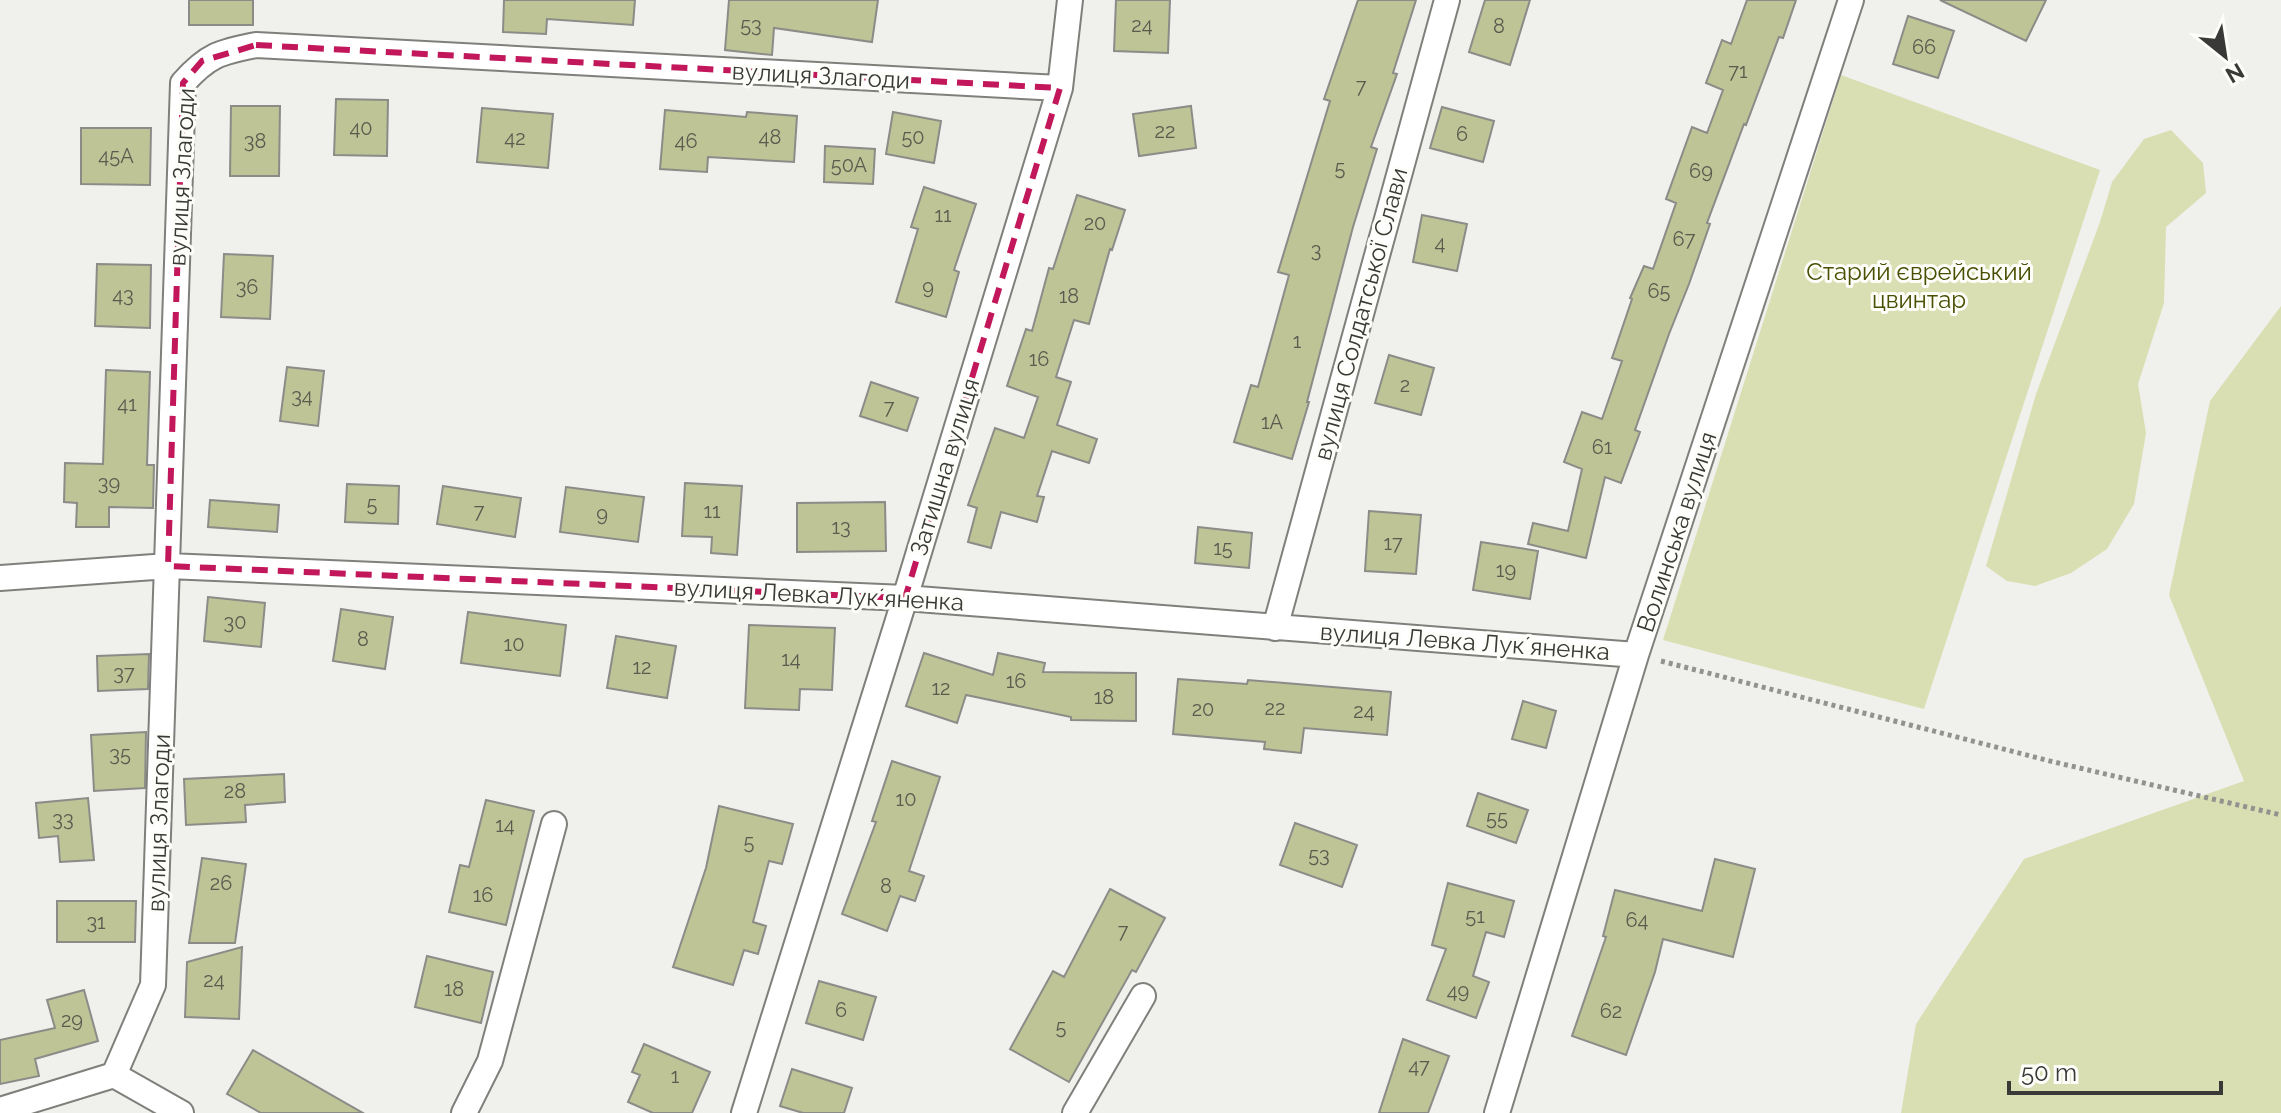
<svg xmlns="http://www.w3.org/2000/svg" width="2281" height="1113" font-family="Raleway,sans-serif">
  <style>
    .green { fill: #d9dfb3 }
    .building { fill: #bec496; stroke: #8b8c88; stroke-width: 2 }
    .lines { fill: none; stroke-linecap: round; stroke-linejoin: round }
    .minor-casing { stroke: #7f7f7b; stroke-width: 28 }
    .path { stroke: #92928f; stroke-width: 5; stroke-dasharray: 4 4; stroke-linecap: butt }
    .minor { stroke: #fff; stroke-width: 24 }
    .marked { fill: none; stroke: #c2185b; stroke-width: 6; stroke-dasharray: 16 10; stroke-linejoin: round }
    .labels { text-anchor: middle; stroke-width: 6; stroke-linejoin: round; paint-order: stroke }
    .number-label { font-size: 20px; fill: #5a5c4f }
    .street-label { font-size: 24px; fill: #393937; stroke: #fdfef9 }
    .park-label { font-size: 24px; fill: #494e00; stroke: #fdfef9 }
  </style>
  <rect width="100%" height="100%" fill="#f0f1ec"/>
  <!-- green -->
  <path class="green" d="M 1841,75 L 2100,170 L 1924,709 L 1663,640 Z
    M 2171,130 L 2203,163 L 2206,193 L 2166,227 L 2164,303 L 2138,384 L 2146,433 L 2134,504 L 2107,549 L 2071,573 L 2035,586 L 2007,581 L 1986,566 L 2036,394 L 2100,222 L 2112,182 L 2144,139 Z
    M 2281,306 L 2281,1113 L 1901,1113 L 1916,1024 L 2024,859 L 2244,781 L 2169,595 L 2210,401 Z"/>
  <!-- building -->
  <path class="building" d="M 189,0 L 253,0 L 253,25 L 189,25 Z
    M 504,0 L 635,0 L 633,25 L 547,19 L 546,34 L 503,32 Z
    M 729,0 L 878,0 L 872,42 L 774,28 L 772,55 L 725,50 Z
    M 1116,0 L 1170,0 L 1168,53 L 1114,51 Z
    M 1358,0 L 1416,0 L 1393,73 L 1397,74 L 1371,147 L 1377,149 L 1353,227 L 1307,402 L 1309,402 L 1292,459 L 1234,442 L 1251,385 L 1258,387 L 1289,275 L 1278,272 L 1330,101 L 1324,99 Z
    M 1485,0 L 1530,0 L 1510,65 L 1469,52 Z
    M 1747,0 L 1796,0 L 1783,38 L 1779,37 L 1746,125 L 1744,124 L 1707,223 L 1710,224 L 1689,284 L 1669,334 L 1635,430 L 1640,432 L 1621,483 L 1605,477 L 1586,558 L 1528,544 L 1533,523 L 1568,531 L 1582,469 L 1564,462 L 1582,412 L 1602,419 L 1622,361 L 1612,358 L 1632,299 L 1630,298 L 1644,266 L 1653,269 L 1676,203 L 1666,199 L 1692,127 L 1707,133 L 1723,90 L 1706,83 L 1722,40 L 1731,44 Z
    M 1940,0 L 2046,0 L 2026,41 Z
    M 1908,16 L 1954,31 L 1938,78 L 1893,64 Z
    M 336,99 L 388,100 L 387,156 L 334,155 Z
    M 231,106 L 280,106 L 279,176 L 230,176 Z
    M 1191,106 L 1196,148 L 1139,156 L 1133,114 Z
    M 1442,107 L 1494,121 L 1483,162 L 1430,148 Z
    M 482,108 L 553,114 L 548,168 L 477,162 Z
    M 665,110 L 746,117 L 747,112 L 797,116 L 794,162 L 708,157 L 707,172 L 660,169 Z
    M 893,112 L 941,121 L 934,163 L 886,154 Z
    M 81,128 L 151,128 L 150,185 L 81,184 Z
    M 825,146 L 875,149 L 873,184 L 824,182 Z
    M 924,187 L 976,204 L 954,270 L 959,272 L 946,317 L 896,302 L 918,229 L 911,227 Z
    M 1077,195 L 1125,210 L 1112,250 L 1110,249 L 1089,324 L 1074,320 L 1056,377 L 1071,382 L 1057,425 L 1097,439 L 1089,463 L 1052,451 L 1037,496 L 1044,497 L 1037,522 L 1001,512 L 991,548 L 968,542 L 977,508 L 968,505 L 995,428 L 1024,438 L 1038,397 L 1007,386 L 1026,329 L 1032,331 L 1049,268 L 1053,269 Z
    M 1422,215 L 1467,224 L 1457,271 L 1413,262 Z
    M 224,254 L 273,256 L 270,319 L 221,317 Z
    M 97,264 L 151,265 L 150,328 L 95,326 Z
    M 1389,355 L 1434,368 L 1421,415 L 1375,403 Z
    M 287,367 L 324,371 L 318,426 L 280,421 Z
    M 106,370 L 150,372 L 147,465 L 154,465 L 153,508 L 109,507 L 109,527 L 76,527 L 77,503 L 64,502 L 65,463 L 103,464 Z
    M 871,382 L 918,398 L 907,431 L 860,416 Z
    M 685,483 L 742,486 L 737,555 L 711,553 L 712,537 L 682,536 Z
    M 347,484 L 399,486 L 398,524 L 345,522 Z
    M 443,486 L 521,498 L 515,537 L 437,524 Z
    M 566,487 L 644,497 L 638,542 L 560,532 Z
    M 210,500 L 279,505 L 277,532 L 208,527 Z
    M 885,502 L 886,551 L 797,552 L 797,503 Z
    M 1369,511 L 1421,515 L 1416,574 L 1365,571 Z
    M 1198,527 L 1252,533 L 1249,568 L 1195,563 Z
    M 1481,542 L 1538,551 L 1530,599 L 1473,590 Z
    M 208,597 L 265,603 L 261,647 L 204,641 Z
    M 341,609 L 393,617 L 385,669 L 333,661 Z
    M 468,612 L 566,625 L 560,676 L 461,663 Z
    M 749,625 L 835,628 L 832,690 L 800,689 L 799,710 L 745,708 Z
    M 616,636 L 676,646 L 667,698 L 607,688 Z
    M 924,653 L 993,675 L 998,653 L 1045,663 L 1043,672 L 1136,673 L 1136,721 L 1071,720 L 1071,717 L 966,695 L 957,723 L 906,706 Z
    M 149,654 L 148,689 L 98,691 L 97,656 Z
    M 1178,679 L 1247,684 L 1248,680 L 1391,692 L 1387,735 L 1304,728 L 1301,753 L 1264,749 L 1265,742 L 1173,734 Z
    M 1523,701 L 1556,711 L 1546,748 L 1512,739 Z
    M 146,732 L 145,788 L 94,791 L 91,735 Z
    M 892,761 L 940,777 L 909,871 L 924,876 L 915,901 L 900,896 L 887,931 L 842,914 L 876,822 L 872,821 Z
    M 284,774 L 285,802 L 245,805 L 246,822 L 186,825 L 184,779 Z
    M 1478,793 L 1528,810 L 1516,843 L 1467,826 Z
    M 88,798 L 94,860 L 60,862 L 58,836 L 39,838 L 36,803 Z
    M 486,800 L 534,811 L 506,925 L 449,912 L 460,865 L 469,867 Z
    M 719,806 L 793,824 L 782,864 L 769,861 L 753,922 L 766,926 L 758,954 L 744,950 L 733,985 L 673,967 L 706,868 Z
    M 1295,823 L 1357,845 L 1342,887 L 1280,865 Z
    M 202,858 L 246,864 L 235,943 L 189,943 Z
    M 1715,859 L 1755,869 L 1733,957 L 1663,939 L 1655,972 L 1626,1055 L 1572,1036 L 1606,937 L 1603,936 L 1615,890 L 1702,911 Z
    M 1448,883 L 1514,901 L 1504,937 L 1486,932 L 1473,976 L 1489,982 L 1476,1018 L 1427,1000 L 1446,949 L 1432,945 Z
    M 1110,889 L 1165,918 L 1136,972 L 1132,970 L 1069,1082 L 1010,1049 L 1053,971 L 1064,977 Z
    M 57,901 L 136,901 L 135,942 L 57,942 Z
    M 242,947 L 239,1019 L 185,1017 L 187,962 Z
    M 427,956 L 493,972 L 481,1023 L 415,1007 Z
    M 819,981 L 876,997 L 863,1040 L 806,1023 Z
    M 84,990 L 98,1041 L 35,1059 L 39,1076 L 0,1084 L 0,1040 L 55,1028 L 47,1000 Z
    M 1403,1039 L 1449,1056 L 1428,1113 L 1379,1113 Z
    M 644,1044 L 710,1072 L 692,1113 L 653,1113 L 628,1102 L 640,1075 L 632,1072 Z
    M 253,1050 L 363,1113 L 261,1113 L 227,1094 Z
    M 792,1069 L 852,1088 L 844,1113 L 803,1113 L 780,1106 Z"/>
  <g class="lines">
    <!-- minor casing -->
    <g class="minor-casing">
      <path id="minor" d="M 0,578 L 168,566 L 905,598 L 1636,655
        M 1275,628 L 1447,0
        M 0,1110 L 114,1075
        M 181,1113 L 114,1075 L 153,985 L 183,83 C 208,55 220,52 256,45 L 1060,88
        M 464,1113 L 490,1061 L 554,824
        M 744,1113 L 905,598 L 1060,88 L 1070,0
        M 1075,1113 L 1143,996
        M 1497,1113 L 1636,655 L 1851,0"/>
    </g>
    <!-- path -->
    <path class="path" d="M 1661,661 L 2054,762 L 2281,815"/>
    <!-- minor -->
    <use href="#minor" class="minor"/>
  </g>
  <!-- marked area -->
  <path class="marked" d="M 256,45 L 1060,88 L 905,598 L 168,566 L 183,83 L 202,61 Z"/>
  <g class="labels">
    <!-- number labels -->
    <g class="number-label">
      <text x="751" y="32">53</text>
      <text x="1142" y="32">24</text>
      <text x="1499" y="33">8</text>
      <text x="1924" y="54">66</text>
      <text x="1738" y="78">71</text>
      <text x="1361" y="93">7</text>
      <text x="361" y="135">40</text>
      <text x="1165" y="138">22</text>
      <text x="1462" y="141">6</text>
      <text x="770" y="144">48</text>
      <text x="913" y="144">50</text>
      <text x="515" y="145">42</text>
      <text x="255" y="148">38</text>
      <text x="686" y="148">46</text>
      <text x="116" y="163">45А</text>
      <text x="849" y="172">50А</text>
      <text x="1340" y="175">5</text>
      <text x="1701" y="178">69</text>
      <text x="943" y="222">11</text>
      <text x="1095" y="230">20</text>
      <text x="1684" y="246">67</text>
      <text x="1440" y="250">4</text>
      <text x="1316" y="257">3</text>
      <text x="247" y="294">36</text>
      <text x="928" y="294">9</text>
      <text x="1659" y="298">65</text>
      <text x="123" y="302">43</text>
      <text x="1069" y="303">18</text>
      <text x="1297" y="348">1</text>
      <text x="1039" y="366">16</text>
      <text x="1405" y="392">2</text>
      <text x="302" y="403">34</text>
      <text x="127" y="411">41</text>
      <text x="889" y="414">7</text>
      <text x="1272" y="429">1А</text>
      <text x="1602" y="454">61</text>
      <text x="109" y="490">39</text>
      <text x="372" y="511">5</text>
      <text x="479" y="518">7</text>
      <text x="712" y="518">11</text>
      <text x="602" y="521">9</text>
      <text x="841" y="534">13</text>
      <text x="1393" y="550">17</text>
      <text x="1223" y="555">15</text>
      <text x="1506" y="577">19</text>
      <text x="235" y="629">30</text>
      <text x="363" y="646">8</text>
      <text x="514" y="651">10</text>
      <text x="791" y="666">14</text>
      <text x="642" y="674">12</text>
      <text x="124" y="680">37</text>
      <text x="1016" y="688">16</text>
      <text x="941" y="695">12</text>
      <text x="1104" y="704">18</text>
      <text x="1275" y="715">22</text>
      <text x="1203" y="716">20</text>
      <text x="1364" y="718">24</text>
      <text x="120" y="761">35</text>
      <text x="235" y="798">28</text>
      <text x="906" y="806">10</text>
      <text x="1497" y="825">55</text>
      <text x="63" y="826">33</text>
      <text x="505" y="832">14</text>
      <text x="749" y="849">5</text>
      <text x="1319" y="862">53</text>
      <text x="221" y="890">26</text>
      <text x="886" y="893">8</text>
      <text x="483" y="902">16</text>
      <text x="1475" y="923">51</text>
      <text x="1637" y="927">64</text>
      <text x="96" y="929">31</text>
      <text x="1123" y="938">7</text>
      <text x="214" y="987">24</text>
      <text x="454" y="996">18</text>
      <text x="1458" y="998">49</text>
      <text x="841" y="1017">6</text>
      <text x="1611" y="1018">62</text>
      <text x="72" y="1027">29</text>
      <text x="1061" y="1034">5</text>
      <text x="1419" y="1073">47</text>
      <text x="675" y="1083">1</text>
    </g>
    <!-- street labels -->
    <g class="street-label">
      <text transform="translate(821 76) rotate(3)" y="8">вулиця Злагоди</text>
      <text transform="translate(182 177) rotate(-87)" y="8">вулиця Злагоди</text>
      <text transform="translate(1361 314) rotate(-75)" y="8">вулиця Солдатської Слави</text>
      <text transform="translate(945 467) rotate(-73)" y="8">Затишна вулиця</text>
      <text transform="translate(1677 532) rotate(-72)" y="8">Волинська вулиця</text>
      <text transform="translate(819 595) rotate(3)" y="8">вулиця Левка Лукʼяненка</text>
      <text transform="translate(1465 642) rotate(4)" y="8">вулиця Левка Лукʼяненка</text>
      <text transform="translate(159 823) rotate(-88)" y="8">вулиця Злагоди</text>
    </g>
    <!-- park labels -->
    <g class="park-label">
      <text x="1919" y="280">Старий єврейський<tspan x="1919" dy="28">цвинтар</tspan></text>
    </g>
  </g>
  <!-- north arrow -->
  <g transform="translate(2225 56) rotate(150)" stroke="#fdfef9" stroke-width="6" paint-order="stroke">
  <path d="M0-6L14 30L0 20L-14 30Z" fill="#393937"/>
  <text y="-12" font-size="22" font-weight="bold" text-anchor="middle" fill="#393937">N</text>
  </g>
  <!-- scale -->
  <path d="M2009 1081v12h212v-12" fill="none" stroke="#393937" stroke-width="4"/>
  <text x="2021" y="1081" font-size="24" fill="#393937" stroke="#fdfef9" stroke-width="6" paint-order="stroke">50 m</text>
</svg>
